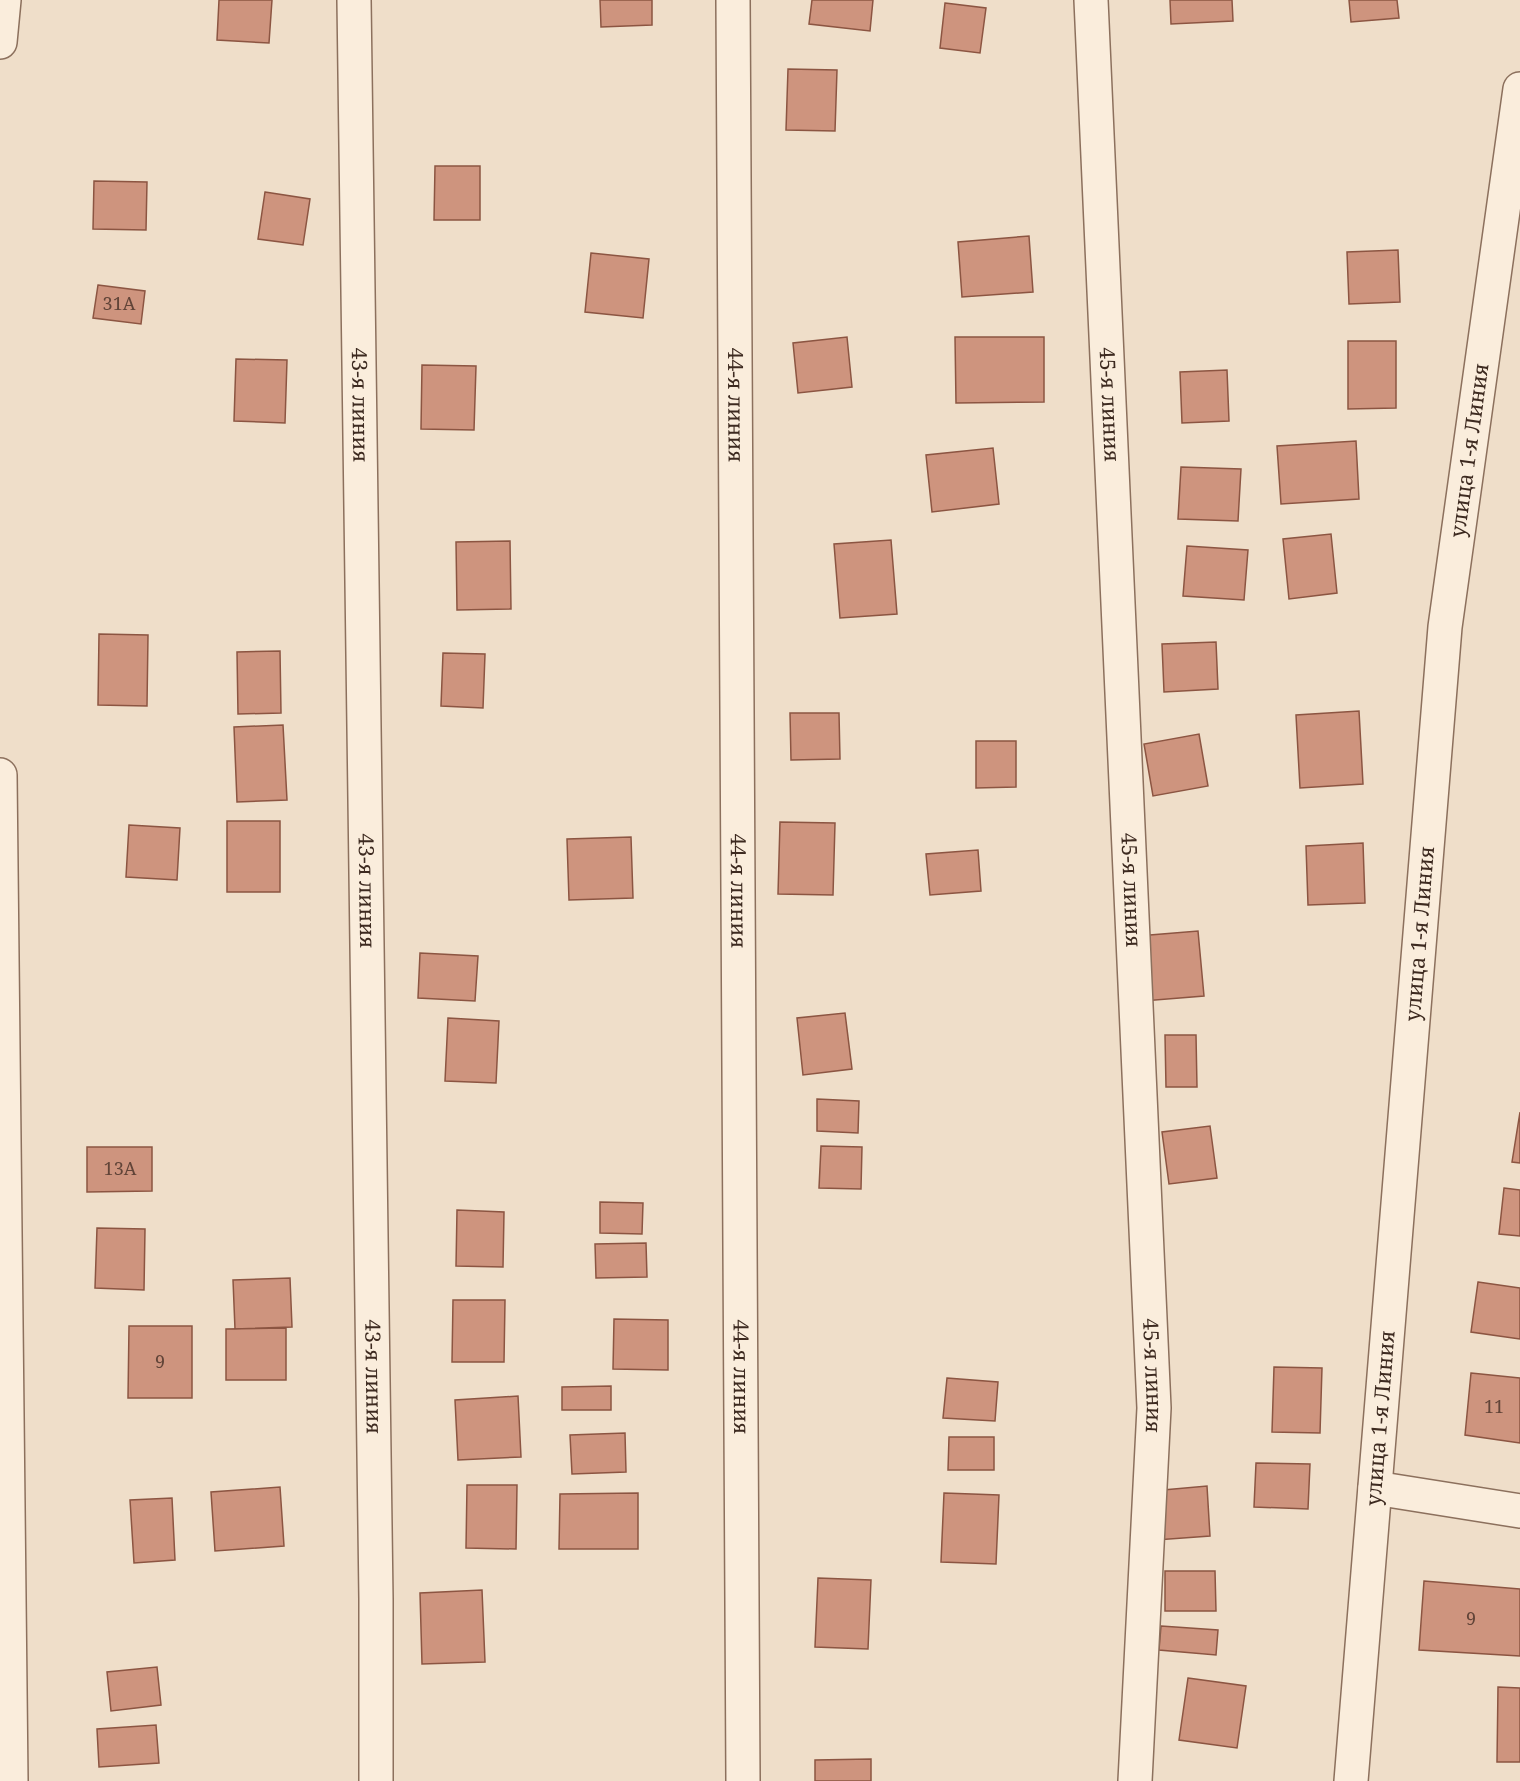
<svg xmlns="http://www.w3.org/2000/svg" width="1520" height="1781" font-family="'Noto Serif',serif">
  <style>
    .building { fill: #ce947e; stroke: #8c5542; stroke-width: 1.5 }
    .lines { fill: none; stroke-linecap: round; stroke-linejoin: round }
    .minor-casing { stroke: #8c705d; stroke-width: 36 }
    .minor { stroke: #faeddc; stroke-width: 33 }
    .labels { text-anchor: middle; stroke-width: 4.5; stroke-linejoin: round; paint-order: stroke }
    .number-label { font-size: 18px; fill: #614438 }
    .street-label { font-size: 21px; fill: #3d2a20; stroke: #f7ead8 }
  </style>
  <rect width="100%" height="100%" fill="#efdec9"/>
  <!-- building -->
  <path class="building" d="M 219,0 L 272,0 L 269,43 L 217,40 Z
    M 600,0 L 652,0 L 652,25 L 601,27 Z
    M 812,0 L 873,0 L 870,31 L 809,24 Z
    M 1170,0 L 1232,0 L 1233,21 L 1171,24 Z
    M 1349,0 L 1397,0 L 1399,18 L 1351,22 Z
    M 945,3 L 986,8 L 980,53 L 940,48 Z
    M 788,69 L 837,70 L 835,131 L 786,130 Z
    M 435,166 L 480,166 L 480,220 L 434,220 Z
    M 94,181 L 147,182 L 146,230 L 93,229 Z
    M 265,192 L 310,199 L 303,245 L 258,239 Z
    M 1029,236 L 1033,292 L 962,297 L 958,242 Z
    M 1398,250 L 1400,302 L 1349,304 L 1347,252 Z
    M 591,253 L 649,259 L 643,318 L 585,312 Z
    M 98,285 L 145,291 L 141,324 L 93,318 Z
    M 847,337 L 852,387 L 798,393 L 793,343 Z
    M 955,337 L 1044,337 L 1044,402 L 956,403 Z
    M 1348,341 L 1396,341 L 1396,408 L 1348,409 Z
    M 236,359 L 287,360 L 285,423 L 234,421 Z
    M 422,365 L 476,366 L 474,430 L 421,429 Z
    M 1227,370 L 1229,421 L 1182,423 L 1180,372 Z
    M 1356,441 L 1359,499 L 1281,504 L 1277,446 Z
    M 993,448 L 999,504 L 932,512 L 926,455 Z
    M 1181,467 L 1241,469 L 1238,521 L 1178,519 Z
    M 1331,534 L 1337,593 L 1289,599 L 1283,539 Z
    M 891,540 L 897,614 L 840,618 L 834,544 Z
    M 510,541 L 511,609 L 457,610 L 456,542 Z
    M 1187,546 L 1248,550 L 1244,600 L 1183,596 Z
    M 99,634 L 148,635 L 147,706 L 98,705 Z
    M 1216,642 L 1218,689 L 1164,692 L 1162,644 Z
    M 280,651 L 281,713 L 238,714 L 237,652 Z
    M 443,653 L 485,654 L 483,708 L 441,706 Z
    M 1359,711 L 1363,784 L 1300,788 L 1296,715 Z
    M 790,713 L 839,713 L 840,759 L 791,760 Z
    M 283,725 L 287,800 L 237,802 L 234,727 Z
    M 1199,734 L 1208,786 L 1153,796 L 1144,744 Z
    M 976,741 L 1016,741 L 1016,787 L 976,788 Z
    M 227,821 L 280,821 L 280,892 L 227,892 Z
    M 780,822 L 835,823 L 833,895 L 778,894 Z
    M 129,825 L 180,828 L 177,880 L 126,877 Z
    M 631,837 L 633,898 L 569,900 L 567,839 Z
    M 1363,843 L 1365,903 L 1308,905 L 1306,846 Z
    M 978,850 L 981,891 L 930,895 L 926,854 Z
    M 1198,931 L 1204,996 L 1143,1001 L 1138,936 Z
    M 420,953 L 478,956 L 475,1001 L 418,998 Z
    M 845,1013 L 852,1069 L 803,1075 L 797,1018 Z
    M 448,1018 L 499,1021 L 496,1083 L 445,1081 Z
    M 1165,1035 L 1196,1035 L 1197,1087 L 1166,1087 Z
    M 817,1099 L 859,1101 L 858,1133 L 817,1131 Z
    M 1520,1112 L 1520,1163 L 1512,1162 Z
    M 1210,1126 L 1217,1178 L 1169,1184 L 1162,1132 Z
    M 821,1146 L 862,1147 L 861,1189 L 819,1188 Z
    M 87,1147 L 152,1147 L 152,1191 L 87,1192 Z
    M 1504,1188 L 1520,1190 L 1520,1236 L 1499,1234 Z
    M 600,1202 L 643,1203 L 642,1234 L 600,1233 Z
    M 457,1210 L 504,1212 L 503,1267 L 456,1266 Z
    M 97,1228 L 145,1229 L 144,1290 L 95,1288 Z
    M 646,1243 L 647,1277 L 596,1278 L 595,1244 Z
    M 290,1278 L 292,1327 L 235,1329 L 233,1280 Z
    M 1478,1282 L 1520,1288 L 1520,1339 L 1471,1332 Z
    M 453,1300 L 505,1300 L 504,1362 L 452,1362 Z
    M 614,1319 L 668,1320 L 668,1370 L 613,1369 Z
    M 129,1326 L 192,1326 L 192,1398 L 128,1398 Z
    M 286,1328 L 286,1380 L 226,1380 L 226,1329 Z
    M 1274,1367 L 1322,1368 L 1320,1433 L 1272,1432 Z
    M 1471,1373 L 1520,1378 L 1520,1443 L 1465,1435 Z
    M 947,1378 L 998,1382 L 995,1421 L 943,1418 Z
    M 611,1386 L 611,1410 L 562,1410 L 562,1387 Z
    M 518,1396 L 521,1457 L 458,1460 L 455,1400 Z
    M 625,1433 L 626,1472 L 572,1474 L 570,1435 Z
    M 949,1437 L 994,1437 L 994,1470 L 948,1470 Z
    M 1256,1463 L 1310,1464 L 1308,1509 L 1254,1507 Z
    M 467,1485 L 517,1485 L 516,1549 L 466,1548 Z
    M 1207,1486 L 1210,1536 L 1156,1540 L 1152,1491 Z
    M 280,1487 L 284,1546 L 215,1551 L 211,1492 Z
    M 638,1493 L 638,1549 L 559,1549 L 560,1494 Z
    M 944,1493 L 999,1495 L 996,1564 L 941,1562 Z
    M 172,1498 L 175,1560 L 134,1563 L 130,1500 Z
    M 1165,1571 L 1215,1571 L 1216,1611 L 1165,1611 Z
    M 818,1578 L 871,1580 L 868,1649 L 815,1647 Z
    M 1424,1581 L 1520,1589 L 1520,1656 L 1419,1650 Z
    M 482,1590 L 485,1662 L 422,1664 L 420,1593 Z
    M 1161,1626 L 1218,1630 L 1216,1655 L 1159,1650 Z
    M 157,1667 L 161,1705 L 111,1711 L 107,1672 Z
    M 1188,1678 L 1246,1686 L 1237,1748 L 1179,1740 Z
    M 1498,1687 L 1520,1688 L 1520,1762 L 1497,1762 Z
    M 156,1725 L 159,1763 L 99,1767 L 97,1729 Z
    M 871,1759 L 871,1781 L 815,1781 L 815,1760 Z"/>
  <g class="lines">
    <!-- minor casing -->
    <g class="minor-casing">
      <g id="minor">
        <path id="s1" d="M 354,0 L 376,1599 L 376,1781"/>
        <path id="s2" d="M 733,0 L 743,1781"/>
        <path id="s3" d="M 1091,0 L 1154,1408 L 1135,1781"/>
        <path d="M 0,42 L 4,0"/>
        <path d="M 0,775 L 11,1781"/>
        <path d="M 1375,1488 L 1520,1511"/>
        <path id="s4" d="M 1351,1781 L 1445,627 L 1520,89"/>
      </g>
    </g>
    <!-- minor -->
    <use href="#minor" class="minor"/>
  </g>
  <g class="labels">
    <!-- number labels -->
    <g class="number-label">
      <text x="119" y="310">31А</text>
      <text x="120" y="1175">13А</text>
      <text x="160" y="1368">9</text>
      <text x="1494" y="1413">11</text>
      <text x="1471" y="1625">9</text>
    </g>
    <!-- street labels -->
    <g class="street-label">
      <text dy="7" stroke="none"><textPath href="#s1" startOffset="405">43-я линия</textPath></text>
      <text dy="7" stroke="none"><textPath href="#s2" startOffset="405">44-я линия</textPath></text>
      <text dy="7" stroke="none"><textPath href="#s3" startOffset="405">45-я линия</textPath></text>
      <text dy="7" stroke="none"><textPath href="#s4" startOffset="1336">улица 1-я Линия</textPath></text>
      <text dy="7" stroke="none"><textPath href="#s1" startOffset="891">43-я линия</textPath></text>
      <text dy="7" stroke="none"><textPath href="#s2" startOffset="891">44-я линия</textPath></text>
      <text dy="7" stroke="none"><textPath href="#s3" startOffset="891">45-я линия</textPath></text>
      <text dy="7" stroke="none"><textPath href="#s4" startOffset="850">улица 1-я Линия</textPath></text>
      <text dy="7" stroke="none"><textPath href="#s1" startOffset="1377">43-я линия</textPath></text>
      <text dy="7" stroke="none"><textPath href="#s2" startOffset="1377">44-я линия</textPath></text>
      <text dy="7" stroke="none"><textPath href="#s3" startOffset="1377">45-я линия</textPath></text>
      <text dy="7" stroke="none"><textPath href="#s4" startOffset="364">улица 1-я Линия</textPath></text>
    </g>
  </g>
</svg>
